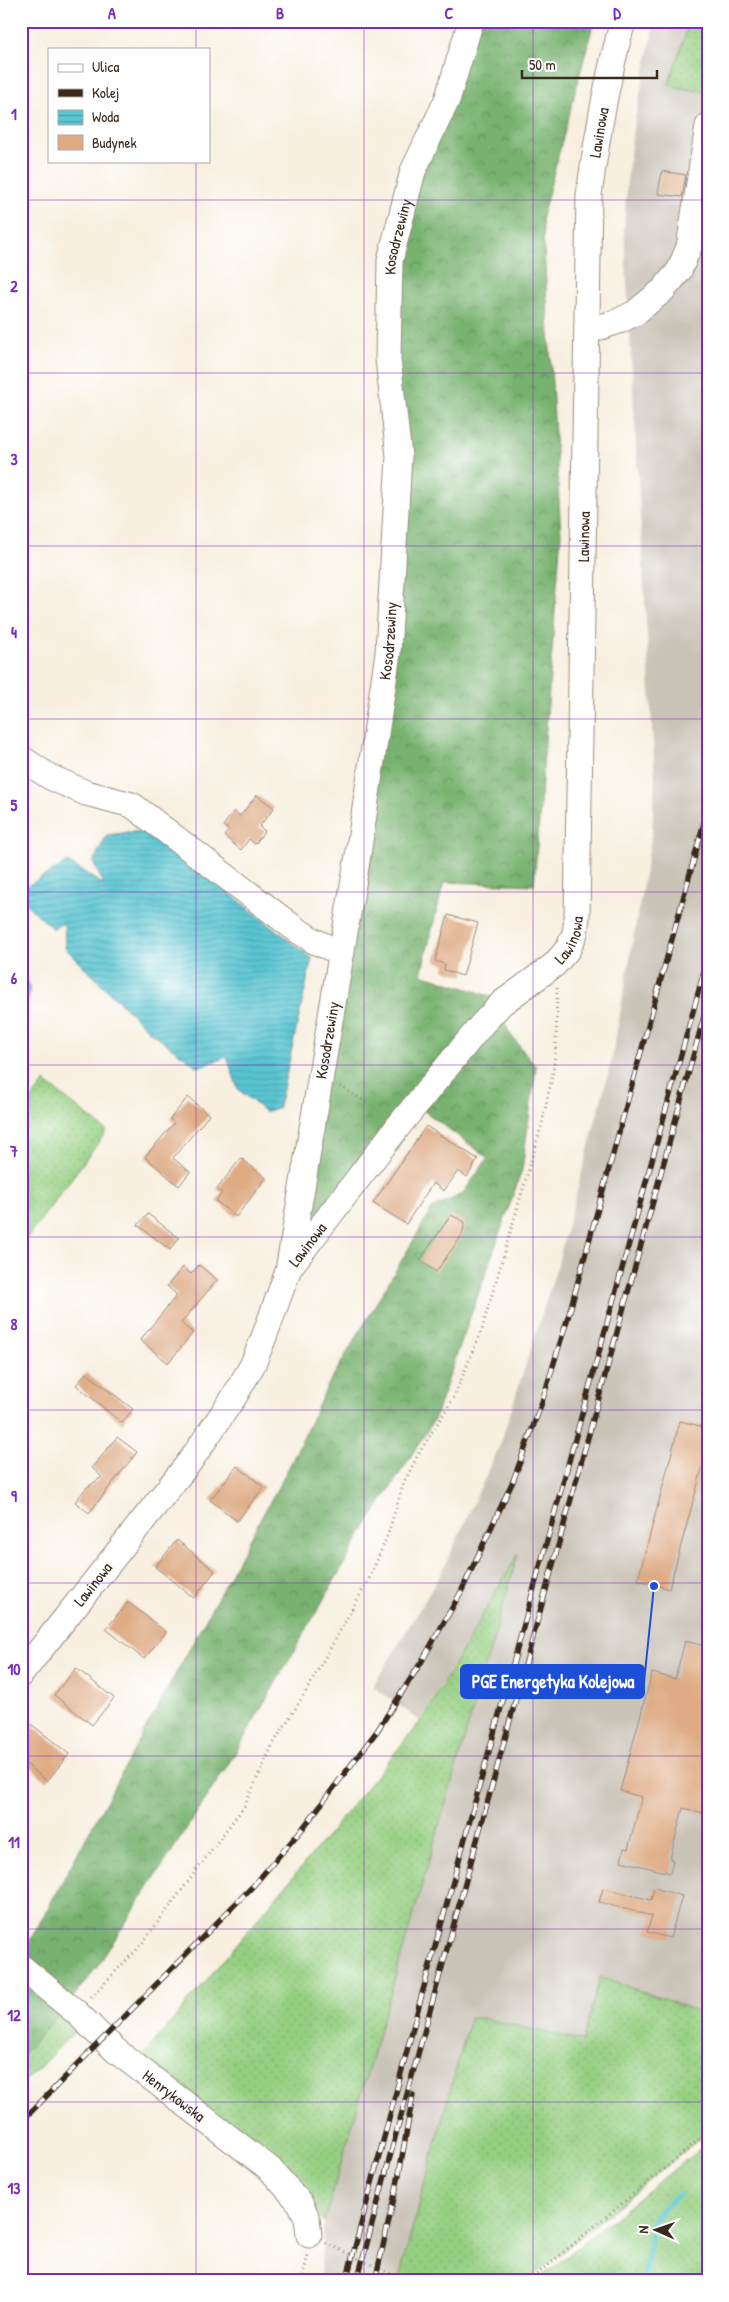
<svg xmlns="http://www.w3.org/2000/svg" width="729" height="2302" font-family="'Patrick Hand',sans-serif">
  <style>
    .industrial { fill: #cac3b8 }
    .grass { fill: url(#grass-dots); stroke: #687c50 }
    .forest { fill: url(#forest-crowns); stroke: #5a6e47 }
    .water { fill: url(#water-rules); stroke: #4a7878 }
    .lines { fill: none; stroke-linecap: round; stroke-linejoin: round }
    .stream { stroke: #5ac6d3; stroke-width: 5.5 }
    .building { fill: #deab84 }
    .minor-casing { stroke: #9a8c7f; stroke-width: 27 }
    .path { stroke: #9a8c7f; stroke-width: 3; stroke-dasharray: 1 4; stroke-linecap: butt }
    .minor { stroke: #fff; stroke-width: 25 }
    .rail-casing { stroke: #3b2a1e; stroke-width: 5.5 }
    .rail { stroke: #fff; stroke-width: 4; stroke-dasharray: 11; stroke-linecap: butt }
    .grid { fill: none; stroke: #7b2cbf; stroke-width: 1; stroke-opacity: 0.55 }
    .labels { text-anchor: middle; stroke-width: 4; stroke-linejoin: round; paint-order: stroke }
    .street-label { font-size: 16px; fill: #3b2a1e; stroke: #fff }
    .leader { fill: none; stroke: #1d4ed8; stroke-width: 2 }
    .callout-dot { fill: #1d4ed8; stroke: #fff; stroke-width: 2 }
    .callout { fill: #1d4ed8; stroke: #1d4ed8; stroke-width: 2 }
    .callout-label { font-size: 18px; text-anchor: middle; font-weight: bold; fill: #fff }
    .neatline { fill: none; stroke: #7b2cbf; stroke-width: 2 }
    .grid-label { font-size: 16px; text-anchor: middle; font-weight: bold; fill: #7b2cbf }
  </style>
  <defs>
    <pattern id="grass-dots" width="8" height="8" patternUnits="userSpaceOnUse" patternTransform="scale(1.25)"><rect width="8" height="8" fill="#96cf82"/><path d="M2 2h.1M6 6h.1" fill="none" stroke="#82b270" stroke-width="1.8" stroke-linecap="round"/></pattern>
    <pattern id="forest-crowns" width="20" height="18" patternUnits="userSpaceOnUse" patternTransform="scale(1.25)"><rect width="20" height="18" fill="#78b270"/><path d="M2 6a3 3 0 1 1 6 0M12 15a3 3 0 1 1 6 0" fill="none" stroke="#64915b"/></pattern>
    <pattern id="water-rules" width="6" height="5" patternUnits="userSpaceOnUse" patternTransform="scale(1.25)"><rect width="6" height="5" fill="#5ac6d3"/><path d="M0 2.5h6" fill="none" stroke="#4ca1ab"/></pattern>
  </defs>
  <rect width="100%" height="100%" fill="#fff"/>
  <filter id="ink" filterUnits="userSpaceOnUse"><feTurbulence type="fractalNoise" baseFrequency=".02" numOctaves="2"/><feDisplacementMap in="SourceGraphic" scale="10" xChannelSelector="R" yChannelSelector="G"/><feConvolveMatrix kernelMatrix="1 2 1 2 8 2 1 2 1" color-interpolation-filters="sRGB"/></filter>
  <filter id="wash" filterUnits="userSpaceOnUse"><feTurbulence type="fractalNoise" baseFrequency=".0096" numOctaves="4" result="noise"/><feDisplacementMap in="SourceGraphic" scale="20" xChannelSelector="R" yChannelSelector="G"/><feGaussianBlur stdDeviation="1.12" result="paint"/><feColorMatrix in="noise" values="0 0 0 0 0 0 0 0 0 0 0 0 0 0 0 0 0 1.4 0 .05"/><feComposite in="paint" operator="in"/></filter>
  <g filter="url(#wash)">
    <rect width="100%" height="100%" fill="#f8efe0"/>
    <!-- industrial -->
    <path class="industrial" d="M 655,21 L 708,21 L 708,2015 L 600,1977 L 583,2041 L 482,2018 L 470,2018 L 398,2281 L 320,2281 L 324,2222 L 517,1557 L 420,1721 L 373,1686 L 442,1572 L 500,1445 L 556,1270 L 612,1059 L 652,833 L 655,779 L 624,230 L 627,181 L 633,129 Z"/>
    <!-- grass -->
    <path class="grass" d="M 690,21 L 708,21 L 707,92 L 668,86 Z
      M 45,1082 L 107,1131 L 21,1246 L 21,1112 Z
      M 518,1554 L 324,2222 L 315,2210 L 138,2062 L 328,1835 L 424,1717 Z
      M 600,1977 L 708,2015 L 708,2132 L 527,2281 L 398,2281 L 470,2018 L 482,2018 L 583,2041 Z
      M 64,2009 L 82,2024 L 21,2086 L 21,2056 Z
      M 708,2142 L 708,2281 L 536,2281 Z"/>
    <!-- forest -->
    <path class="forest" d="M 471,21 L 594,21 L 542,217 L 561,534 L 534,885 L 444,882 L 421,974 L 493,997 L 510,1034 L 536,1067 L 522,1170 L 434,1420 L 364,1529 L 236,1752 L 97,1967 L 64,2009 L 21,2056 L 21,1957 L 290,1465 L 328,1385 L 432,1209 L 463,1193 L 488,1158 L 416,1105 L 289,1268 L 388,653 L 390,260 Z"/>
    <!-- water -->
    <path class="water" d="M 149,830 L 312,958 L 279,1107 L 265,1112 L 238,1089 L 227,1057 L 198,1067 L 148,1030 L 65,948 L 64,923 L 53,929 L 24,902 L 27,886 L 68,862 L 104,885 L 93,862 L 107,835 Z
      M 21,971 C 34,983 30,1003 21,1016 Z"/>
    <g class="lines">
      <!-- stream -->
      <path class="stream" d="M 644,2281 L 654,2217 L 679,2194"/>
    </g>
    <g id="blocks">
      <!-- building -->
      <path class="building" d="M 662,171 L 686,175 L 682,197 L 658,194 Z
        M 257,795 L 274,808 L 259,827 L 265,831 L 255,844 L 249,839 L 241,850 L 224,836 L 229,830 L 223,826 L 234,811 L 240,816 Z
        M 448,915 L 478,923 L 463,976 L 444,970 L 445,964 L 435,961 Z
        M 188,1097 L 209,1115 L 173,1158 L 190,1172 L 179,1186 L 145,1157 L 174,1123 L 170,1119 Z
        M 426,1126 L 478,1159 L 467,1177 L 458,1171 L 444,1191 L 433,1183 L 406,1224 L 373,1203 Z
        M 241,1158 L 266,1178 L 236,1217 L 216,1201 L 222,1193 L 217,1189 Z
        M 148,1214 L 179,1238 L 170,1250 L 138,1225 Z
        M 451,1215 L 465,1222 L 462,1235 L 436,1272 L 420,1260 Z
        M 199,1265 L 217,1280 L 181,1323 L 193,1333 L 168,1363 L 140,1340 L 177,1295 L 167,1286 L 183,1267 L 191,1274 Z
        M 86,1373 L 133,1409 L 122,1423 L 76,1385 Z
        M 680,1421 L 708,1428 L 708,1447 L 669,1589 L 638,1580 Z
        M 117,1437 L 137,1452 L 89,1513 L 75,1502 L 86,1488 L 102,1477 L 92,1468 Z
        M 237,1466 L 264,1487 L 237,1521 L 210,1500 Z
        M 177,1540 L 215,1571 L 194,1598 L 155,1567 Z
        M 128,1602 L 166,1632 L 144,1659 L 106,1629 Z
        M 685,1641 L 708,1647 L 708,1814 L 683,1808 L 670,1859 L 673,1860 L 670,1873 L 621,1861 L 624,1848 L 628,1849 L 642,1797 L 620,1791 L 652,1673 L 675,1679 Z
        M 76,1668 L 114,1698 L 92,1725 L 54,1695 Z
        M 31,1724 L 69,1754 L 47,1781 L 21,1760 L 21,1736 Z
        M 603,1888 L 651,1900 L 654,1888 L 682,1896 L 670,1938 L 647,1932 L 652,1916 L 599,1902 Z"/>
    </g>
  </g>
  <g filter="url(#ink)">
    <use href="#blocks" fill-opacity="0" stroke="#9a8c7f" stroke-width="1"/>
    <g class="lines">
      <!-- minor casing -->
      <g class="minor-casing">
        <g id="minor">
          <path d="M 587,326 L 601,327 L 619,321 L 635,313 L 662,291 L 679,271 L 689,247 L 708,126"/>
          <path d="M 21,758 L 50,777 L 86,793 L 132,805 L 294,928 L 314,941 L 342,953"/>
          <path id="s1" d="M 289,1265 L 358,855 L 388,653 L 399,456 L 388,359 L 390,260 L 413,171 L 447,100 L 471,21"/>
          <path id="s2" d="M 21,1674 L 191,1460 L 234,1397 L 253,1364 L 264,1337 L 289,1268 L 400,1124 L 483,1023 L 502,1003 L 554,965 L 568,949 L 575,933 L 577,918 L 589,195 C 597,136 607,78 623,21"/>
          <path id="s3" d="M 21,1967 L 76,2012 L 115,2050 L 270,2169 L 300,2203 L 307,2218 L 309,2235"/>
        </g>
      </g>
      <!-- path -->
      <path class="path" d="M 340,1086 L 383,1113
        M 91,1997 L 141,1945 L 245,1805 L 272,1746 L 305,1693 L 369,1579 L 388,1534 L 404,1482 L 419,1453 L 454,1397 L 482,1329 L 542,1124 L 553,1072 L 556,1045 L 557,988
        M 326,2243 L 406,2281
        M 302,2281 L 308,2255
        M 529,2281 L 708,2132"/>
      <!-- minor -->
      <use href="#minor" class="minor"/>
      <!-- rail casing -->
      <g class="rail-casing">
        <path id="rail" d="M 21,2122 L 253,1886 L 303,1828 L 377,1731 L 422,1661 L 461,1592 L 513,1481 L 541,1405 L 569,1314 L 708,808
          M 346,2281 L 422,1994 L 708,957
          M 357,2281 L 396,2134 L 708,1002
          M 375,2281 L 397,2185 L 413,2095"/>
      </g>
      <!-- rail -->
      <use href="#rail" class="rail"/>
    </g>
  </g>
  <!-- grid -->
  <path class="grid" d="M 196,21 L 196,49M 364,21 L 364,2281M 533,21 L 533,2281M 196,161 L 196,2281M 21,200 L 708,200M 21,373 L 708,373M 21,546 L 708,546M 21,719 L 708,719M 21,892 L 708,892M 21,1065 L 708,1065M 21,1237 L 708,1237M 21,1410 L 708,1410M 21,1583 L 708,1583M 21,1756 L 708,1756M 21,1929 L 708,1929M 21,2102 L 708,2102"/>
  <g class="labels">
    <!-- street labels -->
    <g class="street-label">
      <text dy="6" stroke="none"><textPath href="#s2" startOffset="1735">Lawinowa</textPath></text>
      <text dy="6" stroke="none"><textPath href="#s1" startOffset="1038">Kosodrzewiny</textPath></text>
      <text dy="6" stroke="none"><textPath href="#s2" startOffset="1330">Lawinowa</textPath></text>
      <text dy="6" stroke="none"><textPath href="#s1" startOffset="632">Kosodrzewiny</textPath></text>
      <text dy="6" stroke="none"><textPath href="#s2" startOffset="925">Lawinowa</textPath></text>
      <text dy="6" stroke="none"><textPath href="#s1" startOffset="228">Kosodrzewiny</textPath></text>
      <text dy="6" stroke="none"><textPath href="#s2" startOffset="520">Lawinowa</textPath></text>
      <text dy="6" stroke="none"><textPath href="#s2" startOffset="115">Lawinowa</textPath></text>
      <text dy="6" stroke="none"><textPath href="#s3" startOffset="200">Henrykowska</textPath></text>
    </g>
  </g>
  <!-- callouts -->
  <path class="leader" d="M654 1586L644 1682"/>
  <circle class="callout-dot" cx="654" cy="1586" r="5"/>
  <rect class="callout" x="461" y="1665" width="183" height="33" rx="5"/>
  <g class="callout-label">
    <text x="553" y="1688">PGE Energetyka Kolejowa</text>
  </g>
  <!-- margin -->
  <rect width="729" height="2302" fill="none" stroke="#fff" stroke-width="55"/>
  <!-- legend -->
  <rect x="48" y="48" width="162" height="115" fill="#ffffff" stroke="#b1aaa5"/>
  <rect x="58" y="64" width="25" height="8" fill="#ffffff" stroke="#b1aaa5"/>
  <text x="92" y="72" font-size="15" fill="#3b2a1e">Ulica</text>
  <rect x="58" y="89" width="25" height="8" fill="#3b2a1e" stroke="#b1aaa5"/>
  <text x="92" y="98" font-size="15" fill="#3b2a1e">Kolej</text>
  <rect x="58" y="110" width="25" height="15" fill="url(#water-rules)" stroke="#b1aaa5"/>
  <text x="92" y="122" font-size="15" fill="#3b2a1e">Woda</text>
  <rect x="58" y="135" width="25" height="15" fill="#deab84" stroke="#b1aaa5"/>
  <text x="92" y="148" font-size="15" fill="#3b2a1e">Budynek</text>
  <!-- north arrow -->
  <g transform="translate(656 2230) rotate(272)" stroke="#ffffff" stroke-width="4" paint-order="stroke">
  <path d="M0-4L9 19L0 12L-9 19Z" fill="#3b2a1e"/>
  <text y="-8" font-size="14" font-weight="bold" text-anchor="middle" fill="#3b2a1e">N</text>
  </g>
  <!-- scale -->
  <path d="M522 70v8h135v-8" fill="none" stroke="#3b2a1e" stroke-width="2.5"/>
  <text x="529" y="70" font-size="15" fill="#3b2a1e" stroke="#ffffff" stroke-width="4" paint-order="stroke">50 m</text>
  <rect x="28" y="28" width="674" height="2246" class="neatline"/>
  <g class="grid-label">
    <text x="112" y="19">A</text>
    <text x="280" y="19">B</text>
    <text x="449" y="19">C</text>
    <text x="617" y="19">D</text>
    <text x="14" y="120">1</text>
    <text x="14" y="292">2</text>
    <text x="14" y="465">3</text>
    <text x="14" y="638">4</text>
    <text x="14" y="811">5</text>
    <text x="14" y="984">6</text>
    <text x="14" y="1157">7</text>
    <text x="14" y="1330">8</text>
    <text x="14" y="1502">9</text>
    <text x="14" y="1675">10</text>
    <text x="14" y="1848">11</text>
    <text x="14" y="2021">12</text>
    <text x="14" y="2194">13</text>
  </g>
</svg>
